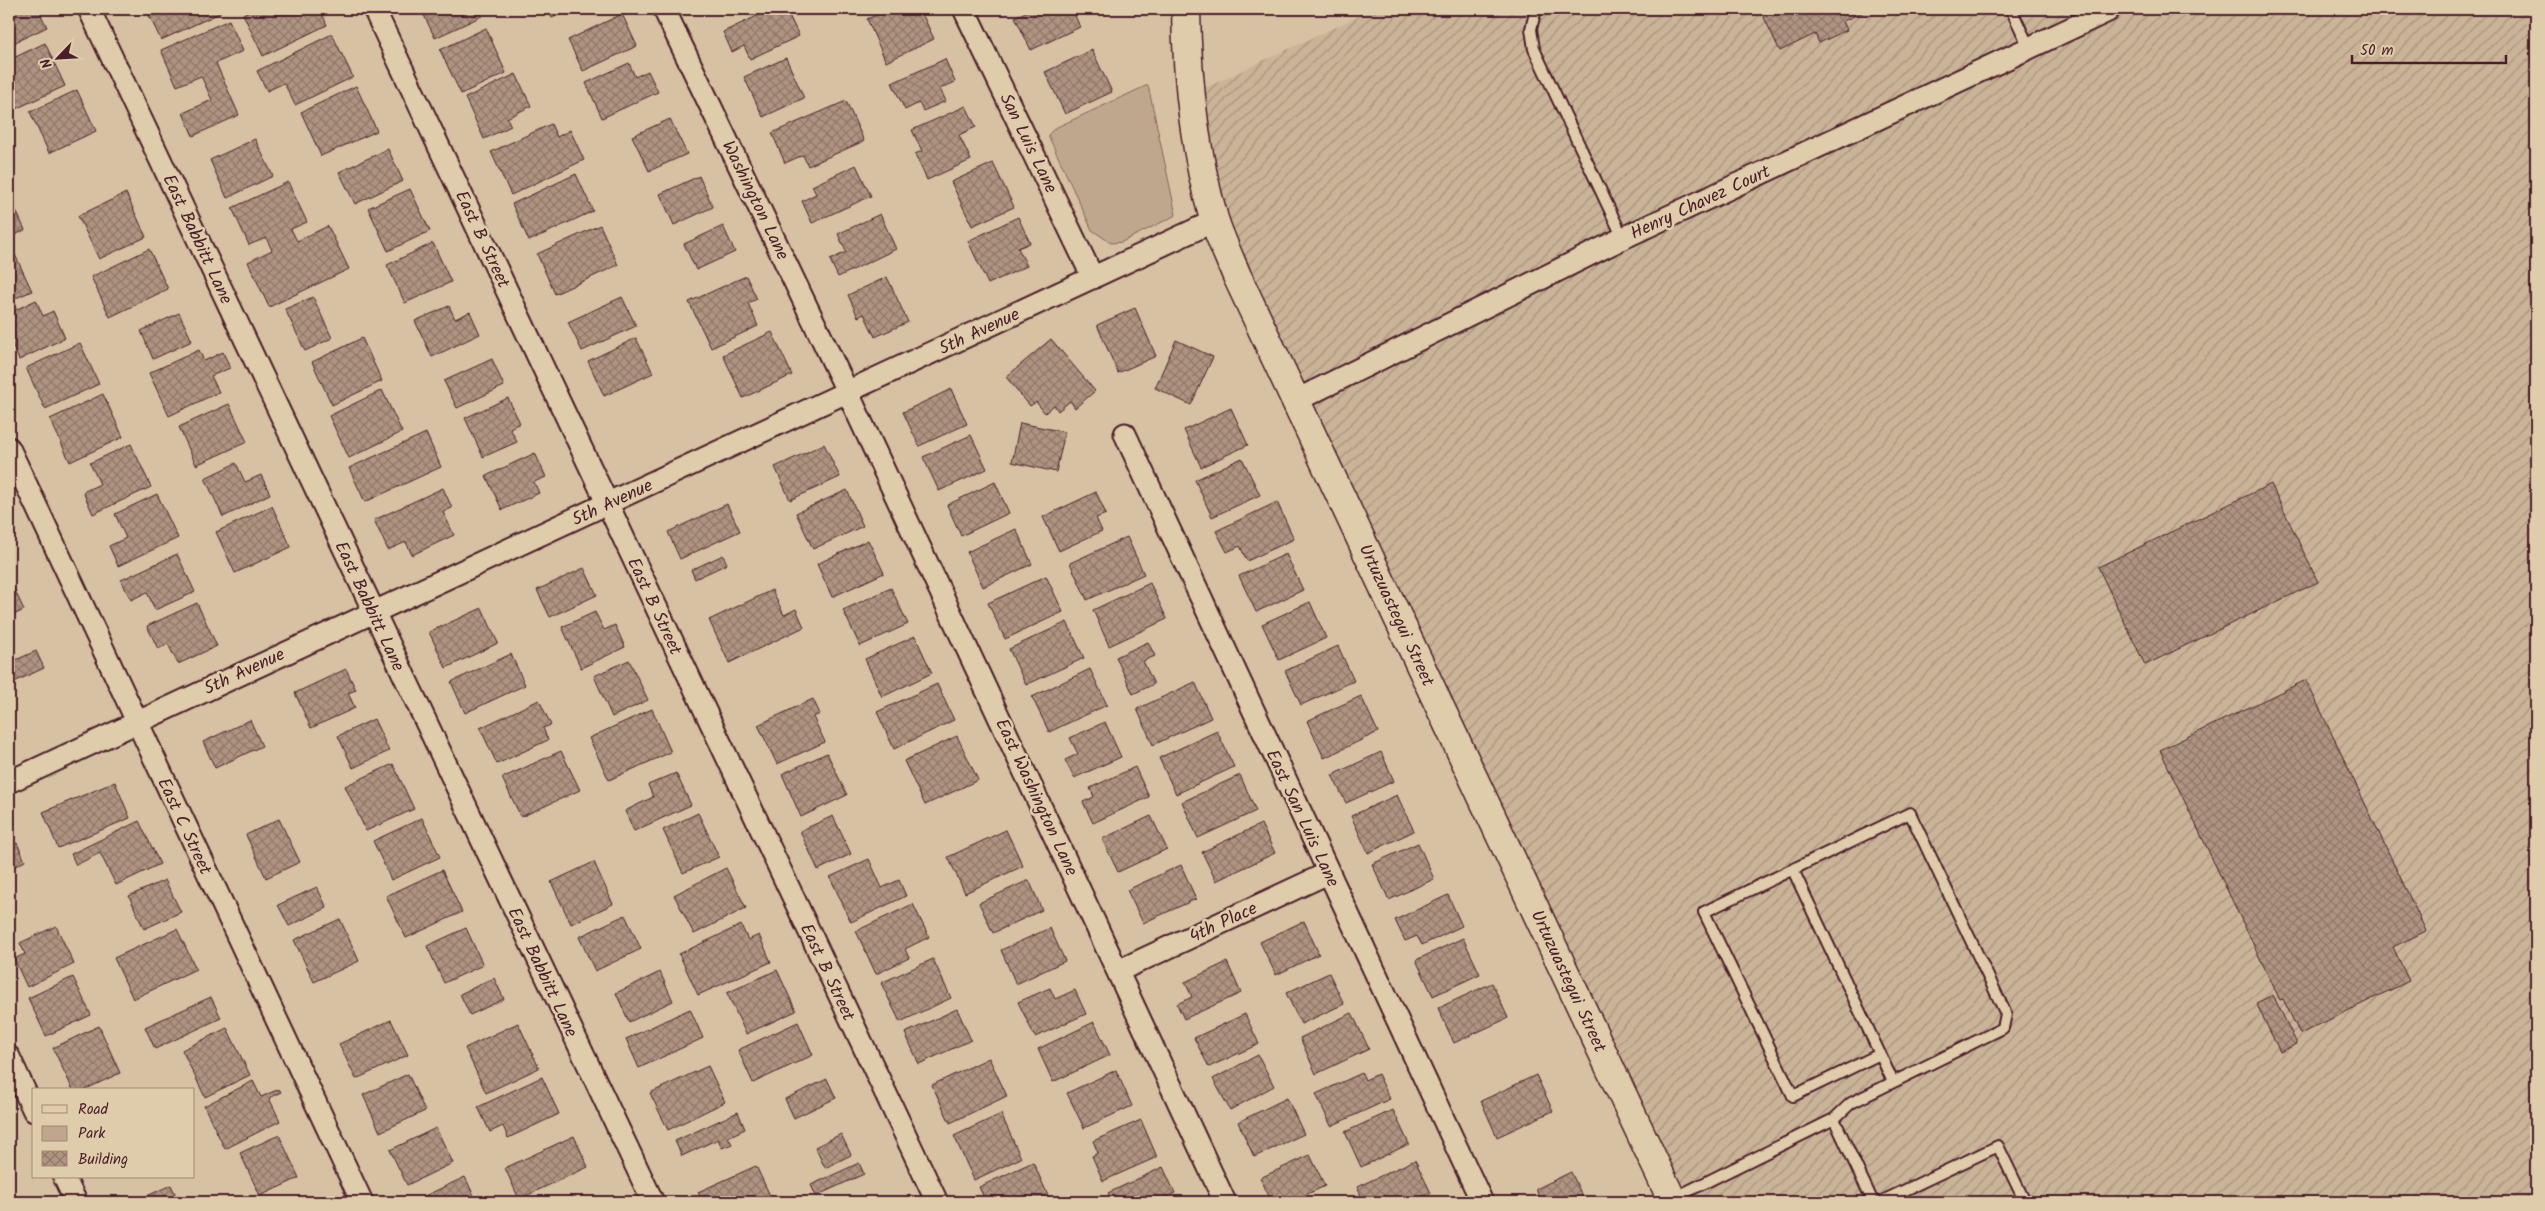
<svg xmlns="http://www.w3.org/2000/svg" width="2545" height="1211" font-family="Kalam,sans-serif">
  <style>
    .industrial { fill: url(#industrial-furrows) }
    .green { fill: #bfa78e; stroke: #84635c }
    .building { fill: url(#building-cross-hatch); stroke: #4a1f2b }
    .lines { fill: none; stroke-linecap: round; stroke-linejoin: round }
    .lane-casing { stroke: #4a1f2b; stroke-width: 14 }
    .street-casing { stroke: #4a1f2b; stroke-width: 25 }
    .secondary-casing { stroke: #4a1f2b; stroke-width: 31 }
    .lane { stroke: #dfccaa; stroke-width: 10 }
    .street { stroke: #dfccaa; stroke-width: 21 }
    .secondary { stroke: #dfccaa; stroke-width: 28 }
    .labels { text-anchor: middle; stroke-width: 5; stroke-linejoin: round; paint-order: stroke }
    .street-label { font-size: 18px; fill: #4a1f2b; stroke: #dfccaa }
  </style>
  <defs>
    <pattern id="industrial-furrows" width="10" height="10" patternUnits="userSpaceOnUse" patternTransform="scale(1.25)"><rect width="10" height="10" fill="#cab498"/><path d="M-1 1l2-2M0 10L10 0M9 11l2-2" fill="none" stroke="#a6927c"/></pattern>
    <pattern id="building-cross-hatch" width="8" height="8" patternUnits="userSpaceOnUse" patternTransform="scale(1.25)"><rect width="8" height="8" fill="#af9481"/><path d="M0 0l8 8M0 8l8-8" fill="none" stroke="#90786a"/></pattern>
  </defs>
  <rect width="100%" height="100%" fill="#d6c2a2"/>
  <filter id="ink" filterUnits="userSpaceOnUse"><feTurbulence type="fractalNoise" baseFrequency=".02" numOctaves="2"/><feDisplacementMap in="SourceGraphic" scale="10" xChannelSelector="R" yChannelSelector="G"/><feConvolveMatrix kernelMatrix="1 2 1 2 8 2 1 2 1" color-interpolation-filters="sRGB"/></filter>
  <g filter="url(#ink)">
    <!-- industrial -->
    <path class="industrial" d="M 1374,9 L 2529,9 L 2536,89 L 2536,1202 L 1673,1202 L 1237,276 L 1190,95 Z"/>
    <!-- green -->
    <path class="green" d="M 1148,85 L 1176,215 L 1122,242 L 1111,243 L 1092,230 L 1048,135 L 1055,128 Z"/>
    <!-- building -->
    <path class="building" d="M 9,9 L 38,9 L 47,27 L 9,45 Z
      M 146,9 L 219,9 L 220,13 L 161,40 Z
      M 253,9 L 320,9 L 327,25 L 263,56 L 243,14 Z
      M 421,9 L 479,9 L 482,16 L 435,38 Z
      M 547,9 L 572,9 L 552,18 Z
      M 772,9 L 786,9 L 799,36 L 750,59 L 744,46 L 732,52 L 723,32 Z
      M 890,9 L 920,9 L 934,39 L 886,62 L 867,19 Z
      M 1032,9 L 1072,9 L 1080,27 L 1031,50 L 1015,17 Z
      M 1760,9 L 1870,9 L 1843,21 L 1847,30 L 1819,43 L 1815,34 L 1780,51 Z
      M 622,14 L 637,46 L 583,71 L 568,40 Z
      M 229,20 L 243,51 L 216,63 L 239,115 L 193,136 L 183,113 L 212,100 L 201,76 L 177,86 L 161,50 Z
      M 486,28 L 506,73 L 461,94 L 440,50 Z
      M 332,34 L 353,77 L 295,105 L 284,83 L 267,91 L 257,71 Z
      M 45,43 L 65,86 L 9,112 L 9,60 Z
      M 1092,50 L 1112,92 L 1065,114 L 1045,72 Z
      M 786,58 L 804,98 L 763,117 L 744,77 Z
      M 945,59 L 955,82 L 940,89 L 946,101 L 923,111 L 919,103 L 905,110 L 892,83 Z
      M 629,63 L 635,77 L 648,71 L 658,92 L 602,118 L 586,83 Z
      M 516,74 L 531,106 L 507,118 L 511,126 L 484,139 L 465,98 Z
      M 356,86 L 377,131 L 321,156 L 301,112 Z
      M 77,90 L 96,131 L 49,153 L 30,112 Z
      M 846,101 L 864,141 L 808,166 L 803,155 L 785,163 L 772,133 Z
      M 966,106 L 976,127 L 959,135 L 971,160 L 927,180 L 915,154 L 922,151 L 912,130 Z
      M 670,119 L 687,154 L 649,171 L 632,136 Z
      M 551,124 L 557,137 L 570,130 L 584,160 L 511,195 L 491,152 Z
      M 255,139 L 273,176 L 227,198 L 210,160 Z
      M 388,149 L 403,181 L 355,204 L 339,172 Z
      M 993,163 L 1014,207 L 972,226 L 951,182 Z
      M 856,165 L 871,196 L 812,223 L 802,201 L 816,194 L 812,186 Z
      M 576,174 L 593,211 L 529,241 L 512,204 Z
      M 699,176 L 713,207 L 674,225 L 660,194 Z
      M 288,182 L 307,222 L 291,229 L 297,241 L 328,226 L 349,269 L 269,307 L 248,262 L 272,250 L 266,238 L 249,245 L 232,208 Z
      M 410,189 L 430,231 L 388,251 L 368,208 Z
      M 126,193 L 146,237 L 99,259 L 78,216 Z
      M 9,195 L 25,230 L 9,238 Z
      M 880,214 L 896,249 L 838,277 L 830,260 L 846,252 L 838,234 Z
      M 1018,217 L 1030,243 L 1018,248 L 1027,266 L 988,284 L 968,241 Z
      M 600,225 L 618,265 L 555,294 L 537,254 Z
      M 723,226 L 735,252 L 696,270 L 684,244 Z
      M 433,243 L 451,282 L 405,303 L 387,265 Z
      M 11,246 L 32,291 L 9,301 L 9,248 Z
      M 149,249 L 168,289 L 110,317 L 91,277 Z
      M 746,276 L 757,299 L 748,303 L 758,326 L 711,348 L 689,302 Z
      M 887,277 L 908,322 L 875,337 L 864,314 L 858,317 L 848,295 Z
      M 313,297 L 332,338 L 305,351 L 285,309 Z
      M 622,297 L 636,326 L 582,351 L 568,322 Z
      M 36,300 L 43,316 L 53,311 L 65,338 L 19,360 L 9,337 L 9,313 Z
      M 449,306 L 455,319 L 470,312 L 480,334 L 432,357 L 415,321 Z
      M 1135,308 L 1156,356 L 1118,373 L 1097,325 Z
      M 179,313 L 192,341 L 153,359 L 141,331 Z
      M 772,332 L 792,375 L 743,398 L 723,355 Z
      M 362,338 L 382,381 L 332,405 L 312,362 Z
      M 636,338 L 653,373 L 604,396 L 588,361 Z
      M 1051,339 L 1095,391 L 1075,408 L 1070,401 L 1058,411 L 1054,405 L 1045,413 L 1036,402 L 1030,406 L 1006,377 Z
      M 1176,340 L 1213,357 L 1191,405 L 1155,388 Z
      M 80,343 L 99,384 L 45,409 L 26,368 Z
      M 199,350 L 204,361 L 223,352 L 230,368 L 211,376 L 219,392 L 169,416 L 149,373 Z
      M 492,359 L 504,386 L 457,408 L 444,381 Z
      M 951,389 L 967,424 L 919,446 L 903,412 Z
      M 382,390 L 402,432 L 349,458 L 329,416 Z
      M 103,394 L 123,437 L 70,462 L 50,419 Z
      M 508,398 L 520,423 L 510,428 L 517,442 L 483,457 L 465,418 Z
      M 229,404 L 247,442 L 196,465 L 179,427 Z
      M 1231,408 L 1248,445 L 1201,467 L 1184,430 Z
      M 1020,423 L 1065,432 L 1056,472 L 1012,462 Z
      M 426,433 L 441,467 L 365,502 L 349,468 Z
      M 971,435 L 987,469 L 939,491 L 923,457 Z
      M 131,444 L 151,487 L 93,514 L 83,492 L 100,484 L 90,463 Z
      M 824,444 L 840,477 L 790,500 L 775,467 Z
      M 535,453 L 546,477 L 534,482 L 539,493 L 502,510 L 486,476 Z
      M 1242,458 L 1260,495 L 1212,517 L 1195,480 Z
      M 236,463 L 245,482 L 261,475 L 270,494 L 223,517 L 205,478 Z
      M 995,482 L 1009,513 L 961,536 L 947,505 Z
      M 2271,484 L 2318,582 L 2145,665 L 2098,567 Z
      M 443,488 L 452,508 L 443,512 L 454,535 L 412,555 L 406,542 L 388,550 L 374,520 Z
      M 847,490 L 863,526 L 813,549 L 796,513 Z
      M 1096,492 L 1106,514 L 1096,518 L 1102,531 L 1059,551 L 1043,517 Z
      M 157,494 L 178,538 L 118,566 L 109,546 L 126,538 L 115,514 Z
      M 1277,502 L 1294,539 L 1247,561 L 1240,546 L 1227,552 L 1216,531 Z
      M 727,504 L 740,531 L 680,559 L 668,532 Z
      M 272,506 L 291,547 L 235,573 L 216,532 Z
      M 1016,529 L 1032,564 L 983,587 L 967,552 Z
      M 1127,537 L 1144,574 L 1087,600 L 1070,563 Z
      M 868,540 L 884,573 L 832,597 L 817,564 Z
      M 177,554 L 195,592 L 155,610 L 147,592 L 131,600 L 121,580 Z
      M 1286,554 L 1303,590 L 1256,612 L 1239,576 Z
      M 723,555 L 727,564 L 695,579 L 691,570 Z
      M 584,568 L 597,595 L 550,617 L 537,590 Z
      M 1046,576 L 1063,612 L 1005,639 L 988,603 Z
      M 9,578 L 24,610 L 9,617 Z
      M 1150,583 L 1167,619 L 1109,646 L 1093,610 Z
      M 891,588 L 908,624 L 860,646 L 843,610 Z
      M 772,590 L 784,615 L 796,609 L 804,627 L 729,663 L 709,620 Z
      M 1310,602 L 1326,638 L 1279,660 L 1262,624 Z
      M 197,603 L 217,646 L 178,664 L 168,644 L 158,649 L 147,626 Z
      M 482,608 L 498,643 L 446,668 L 429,632 Z
      M 595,612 L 604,630 L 615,625 L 625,647 L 581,668 L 562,627 Z
      M 1067,622 L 1084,658 L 1026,685 L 1009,649 Z
      M 915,636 L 932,673 L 882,697 L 865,659 Z
      M 1148,642 L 1155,656 L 1143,661 L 1154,684 L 1133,694 L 1116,657 Z
      M 1338,646 L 1354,681 L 1301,705 L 1285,671 Z
      M 36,651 L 44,668 L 10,684 L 9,663 Z
      M 511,654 L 525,685 L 465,713 L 451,682 Z
      M 629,660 L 648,700 L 612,717 L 594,676 Z
      M 346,669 L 356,690 L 348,693 L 355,708 L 311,728 L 295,693 Z
      M 1090,669 L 1107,705 L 1049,732 L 1032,697 Z
      M 2306,680 L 2426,931 L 2393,947 L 2409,981 L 2300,1034 L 2283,999 L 2280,1000 L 2160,750 Z
      M 1195,682 L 1211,718 L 1153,745 L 1137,709 Z
      M 937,684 L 954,720 L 894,749 L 877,712 Z
      M 1361,696 L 1378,732 L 1324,758 L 1307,721 Z
      M 813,699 L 820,714 L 813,717 L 825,742 L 777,764 L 758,725 Z
      M 539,700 L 551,725 L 543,728 L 548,740 L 497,764 L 480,728 Z
      M 652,709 L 671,752 L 609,780 L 589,738 Z
      M 374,719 L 389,751 L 353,768 L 338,736 Z
      M 250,720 L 262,746 L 215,768 L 203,742 Z
      M 1105,722 L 1121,757 L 1074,778 L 1065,760 L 1078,754 L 1070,738 Z
      M 1217,731 L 1234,767 L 1176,794 L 1159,758 Z
      M 957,736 L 978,780 L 925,805 L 904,761 Z
      M 561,751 L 580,790 L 521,817 L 502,778 Z
      M 1381,752 L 1394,781 L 1346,803 L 1332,775 Z
      M 827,753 L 847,795 L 801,817 L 782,774 Z
      M 393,764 L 414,809 L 366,831 L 345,786 Z
      M 1135,767 L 1149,797 L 1093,823 L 1083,802 L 1094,797 L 1090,788 Z
      M 676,773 L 691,805 L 634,831 L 625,811 L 653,797 L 648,785 Z
      M 1240,775 L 1256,811 L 1198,838 L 1182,802 Z
      M 115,782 L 130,818 L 58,848 L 43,812 Z
      M 1397,795 L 1414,831 L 1368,853 L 1351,816 Z
      M 698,813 L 719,857 L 683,873 L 663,830 Z
      M 833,816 L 851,854 L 818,870 L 800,831 Z
      M 1151,816 L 1167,849 L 1118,872 L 1102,839 Z
      M 422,818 L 440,857 L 391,880 L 373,841 Z
      M 279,819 L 300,862 L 266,878 L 246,835 Z
      M 139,821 L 160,864 L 116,885 L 100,853 L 76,865 L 71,854 Z
      M 1261,824 L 1275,853 L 1216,881 L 1202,852 Z
      M 1006,830 L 1023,866 L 965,893 L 948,857 Z
      M 17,843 L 25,861 L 9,869 L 9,846 Z
      M 1418,843 L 1434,879 L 1389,900 L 1372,864 Z
      M 869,859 L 882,888 L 899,880 L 906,896 L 851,922 L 830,877 Z
      M 594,862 L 613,904 L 571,924 L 551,882 Z
      M 1181,865 L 1196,899 L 1143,923 L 1127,890 Z
      M 726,868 L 746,908 L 694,934 L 674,895 Z
      M 442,870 L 462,912 L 406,938 L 386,896 Z
      M 165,880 L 181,912 L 144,929 L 129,896 Z
      M 1029,880 L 1042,910 L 993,933 L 979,903 Z
      M 317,887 L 327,908 L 289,926 L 278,905 Z
      M 1448,895 L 1462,926 L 1422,945 L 1417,936 L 1405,941 L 1395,920 Z
      M 913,904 L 929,937 L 905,949 L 909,958 L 876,974 L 856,931 Z
      M 625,915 L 641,949 L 595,971 L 579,937 Z
      M 340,919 L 359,961 L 314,982 L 294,940 Z
      M 1304,921 L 1319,954 L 1276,975 L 1260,942 Z
      M 741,925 L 748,940 L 759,935 L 771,962 L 698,995 L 679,954 Z
      M 56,926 L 74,964 L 27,987 L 14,959 L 25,954 L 20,943 Z
      M 466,928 L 483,965 L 444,983 L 427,946 Z
      M 1050,928 L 1065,961 L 1016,984 L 1001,950 Z
      M 177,929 L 196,969 L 133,999 L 114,958 Z
      M 1463,938 L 1480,974 L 1433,996 L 1416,960 Z
      M 933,959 L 951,998 L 900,1022 L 881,983 Z
      M 1227,962 L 1241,993 L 1184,1019 L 1177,1004 L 1192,997 L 1185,982 Z
      M 777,970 L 796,1011 L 746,1034 L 727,993 Z
      M 660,972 L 673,1001 L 629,1022 L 616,993 Z
      M 1329,973 L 1344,1004 L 1301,1024 L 1286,993 Z
      M 73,977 L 91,1015 L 46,1036 L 28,998 Z
      M 494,978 L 504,999 L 470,1015 L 460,994 Z
      M 1492,983 L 1508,1018 L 1454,1043 L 1438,1008 Z
      M 1050,988 L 1055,999 L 1075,990 L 1086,1014 L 1035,1037 L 1018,1002 Z
      M 2273,995 L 2297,1044 L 2280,1052 L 2256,1003 Z
      M 211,997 L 221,1018 L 155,1049 L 145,1027 Z
      M 690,1009 L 703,1038 L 639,1068 L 626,1039 Z
      M 957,1009 L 971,1040 L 919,1064 L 905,1033 Z
      M 1352,1013 L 1369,1049 L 1316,1074 L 1300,1038 Z
      M 1245,1014 L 1259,1044 L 1209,1067 L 1194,1038 Z
      M 391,1020 L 408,1055 L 356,1079 L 339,1044 Z
      M 798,1022 L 813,1055 L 753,1083 L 738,1050 Z
      M 1094,1022 L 1110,1055 L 1053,1082 L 1038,1049 Z
      M 518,1023 L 539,1068 L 486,1093 L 465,1048 Z
      M 99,1026 L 120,1073 L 84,1090 L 73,1090 L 53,1048 Z
      M 227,1028 L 250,1075 L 205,1097 L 182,1050 Z
      M 1258,1055 L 1274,1086 L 1230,1110 L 1213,1079 Z
      M 989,1058 L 1007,1096 L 950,1123 L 932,1085 Z
      M 708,1066 L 725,1102 L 668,1130 L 650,1093 Z
      M 1116,1070 L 1132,1106 L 1084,1128 L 1067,1093 Z
      M 1362,1073 L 1365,1080 L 1378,1074 L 1390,1099 L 1331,1126 L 1316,1094 Z
      M 408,1074 L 425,1111 L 380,1132 L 363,1095 Z
      M 1536,1075 L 1553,1111 L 1497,1137 L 1481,1101 Z
      M 542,1077 L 559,1114 L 508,1138 L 503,1126 L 490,1132 L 478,1107 Z
      M 827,1079 L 836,1098 L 794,1118 L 785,1099 Z
      M 253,1081 L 261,1097 L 279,1089 L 281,1092 L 269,1098 L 280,1121 L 225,1149 L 204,1106 Z
      M 1287,1098 L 1304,1134 L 1254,1157 L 1238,1122 Z
      M 1393,1110 L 1409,1144 L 1361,1167 L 1345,1132 Z
      M 738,1112 L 745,1129 L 728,1137 L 732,1144 L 722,1148 L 718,1139 L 682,1156 L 675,1141 Z
      M 1001,1114 L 1021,1158 L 974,1180 L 954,1136 Z
      M 1141,1120 L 1157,1157 L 1103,1181 L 1092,1156 L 1098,1153 L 1093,1141 Z
      M 436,1128 L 453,1163 L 407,1185 L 390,1150 Z
      M 841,1134 L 851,1155 L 825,1168 L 815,1147 Z
      M 279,1135 L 299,1178 L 260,1196 L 240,1153 Z
      M 574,1136 L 588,1167 L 519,1199 L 505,1168 Z
      M 1310,1155 L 1325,1186 L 1290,1202 L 1272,1202 L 1260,1178 Z
      M 1415,1160 L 1431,1193 L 1411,1202 L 1364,1202 L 1357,1187 Z
      M 1033,1162 L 1051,1202 L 986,1202 L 979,1187 Z
      M 859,1163 L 864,1174 L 816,1196 L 811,1185 Z
      M 756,1166 L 773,1202 L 703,1202 L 698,1192 Z
      M 1163,1167 L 1175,1193 L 1164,1198 L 1166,1202 L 1113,1202 L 1108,1193 Z
      M 1571,1172 L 1585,1202 L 1532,1202 L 1540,1199 L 1536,1189 Z
      M 465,1177 L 477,1202 L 414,1202 L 414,1201 Z
      M 171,1185 L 179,1202 L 134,1202 Z"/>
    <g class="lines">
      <!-- lane casing -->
      <g class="lane-casing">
        <path id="lane" d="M 1536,9 L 1531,29 L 1534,49 L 1623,238
          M 2011,9 L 2029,47
          M 1793,870 L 1880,1054
          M 1674,1198 L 1834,1119
          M 1873,1202 L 1834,1119 L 1851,1103 L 2003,1028 L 2006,1014 L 1910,813 L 1704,912 L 1793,1096 L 1880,1054 L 1893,1082
          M 1880,1202 L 1998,1146 L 2025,1202"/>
      </g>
      <!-- street casing -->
      <g class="street-casing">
        <path id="street" d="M 89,9 L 653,1202
          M 374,9 L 937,1202
          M 664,9 L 847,391 L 1225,1202
          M 964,9 L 1093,278
          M 1295,401 L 1623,238 L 2108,11
          M 1125,434 L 1482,1202
          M 9,448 L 362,1202
          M 9,782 L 1214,221
          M 1118,971 L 1328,873
          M 9,1057 L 34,1111
          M 64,1177 L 76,1202"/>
      </g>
      <!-- secondary casing -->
      <g class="secondary-casing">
        <path id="secondary" d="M 1186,9 C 1187,80 1194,151 1214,219 C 1220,238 1229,257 1237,276 L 1673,1202"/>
      </g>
      <!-- lane -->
      <use href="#lane" class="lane"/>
      <!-- street -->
      <use href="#street" class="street"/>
      <!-- secondary -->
      <use href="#secondary" class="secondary"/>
    </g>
  </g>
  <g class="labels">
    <!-- street labels -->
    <g class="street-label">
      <text transform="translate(1029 143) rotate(64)" y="6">San Luis Lane</text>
      <text transform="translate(756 200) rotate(64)" y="6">Washington Lane</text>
      <text transform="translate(1700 202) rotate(-25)" y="6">Henry Chavez Court</text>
      <text transform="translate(198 239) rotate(65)" y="6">East Babbitt Lane</text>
      <text transform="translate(483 239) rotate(65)" y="6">East B Street</text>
      <text transform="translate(979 331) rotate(-25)" y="6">5th Avenue</text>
      <text transform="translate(612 502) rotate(-25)" y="6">5th Avenue</text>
      <text transform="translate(370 606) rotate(65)" y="6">East Babbitt Lane</text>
      <text transform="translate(655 606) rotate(65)" y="6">East B Street</text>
      <text transform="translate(1397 615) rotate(65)" y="6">Urtuzuastegui Street</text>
      <text transform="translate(244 671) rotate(-25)" y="6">5th Avenue</text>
      <text transform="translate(1037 797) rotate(65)" y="6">East Washington Lane</text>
      <text transform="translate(1303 818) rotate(65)" y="6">East San Luis Lane</text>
      <text transform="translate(185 826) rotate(65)" y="6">East C Street</text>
      <text transform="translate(1223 922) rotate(-25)" y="6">4th Place</text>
      <text transform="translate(543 972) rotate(65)" y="6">East Babbitt Lane</text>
      <text transform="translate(828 972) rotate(65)" y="6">East B Street</text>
      <text transform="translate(1569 981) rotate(65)" y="6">Urtuzuastegui Street</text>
    </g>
  </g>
  <!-- margin -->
  <rect width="2545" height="1211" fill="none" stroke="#dfccaa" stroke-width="30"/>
  <rect x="15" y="15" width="2515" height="1181" fill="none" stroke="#4a1f2b" stroke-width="2" filter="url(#ink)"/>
  <!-- legend -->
  <rect x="32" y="1088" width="162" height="90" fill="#dfccaa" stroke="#a38777"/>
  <rect x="42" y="1105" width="25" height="8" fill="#dfccaa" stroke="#a38777"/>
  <text x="78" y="1114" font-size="15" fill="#4a1f2b">Road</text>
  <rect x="42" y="1126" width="25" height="15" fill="#bfa78e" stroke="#a38777"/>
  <text x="78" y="1138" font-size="15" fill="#4a1f2b">Park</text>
  <rect x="42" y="1151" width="25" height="15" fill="url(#building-cross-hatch)" stroke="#a38777"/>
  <text x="78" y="1164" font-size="15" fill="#4a1f2b">Building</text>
  <!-- north arrow -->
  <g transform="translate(58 58) rotate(245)" stroke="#dfccaa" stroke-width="4" paint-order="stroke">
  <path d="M0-4L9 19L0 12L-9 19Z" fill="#4a1f2b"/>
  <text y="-8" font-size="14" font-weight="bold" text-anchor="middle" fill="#4a1f2b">N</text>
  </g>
  <!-- scale -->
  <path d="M2352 55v8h154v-8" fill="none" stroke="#4a1f2b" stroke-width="2.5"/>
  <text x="2360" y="55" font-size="15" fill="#4a1f2b" stroke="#dfccaa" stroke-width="4" paint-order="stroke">50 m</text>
</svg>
